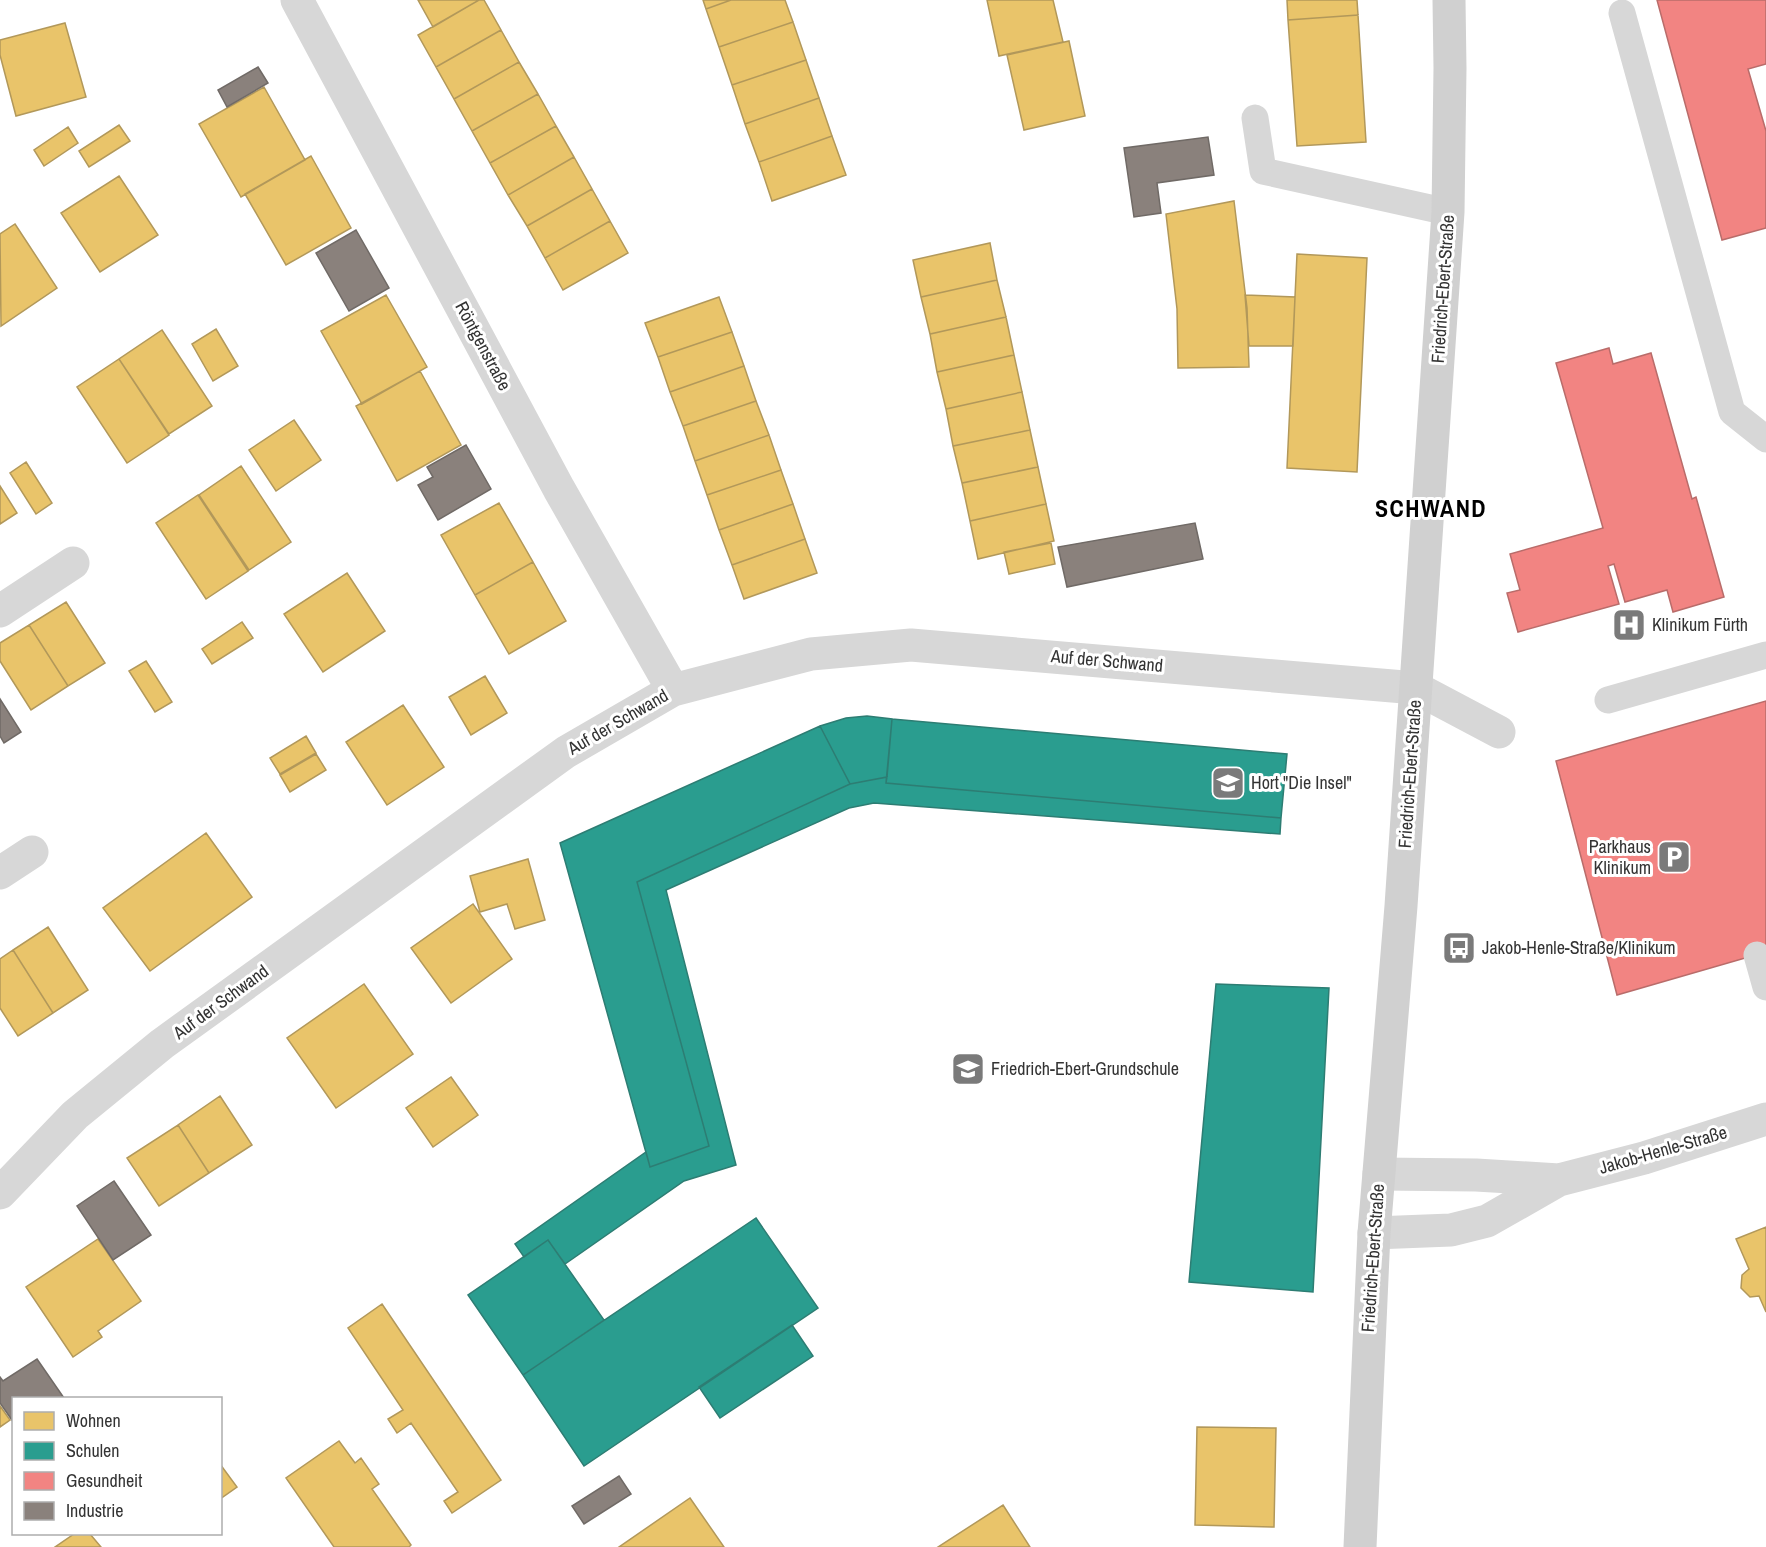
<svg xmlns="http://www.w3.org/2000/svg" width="1766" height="1547" font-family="'Archivo Narrow',sans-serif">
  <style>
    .homes { fill: #e9c46a; stroke: #b2985a; stroke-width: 1.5 }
    .schools { fill: #2a9d8f; stroke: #2d7d73; stroke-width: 1.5 }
    .health { fill: #f28482; stroke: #b96c6a; stroke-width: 1.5 }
    .industry { fill: #8a817c; stroke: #706a66; stroke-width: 1.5 }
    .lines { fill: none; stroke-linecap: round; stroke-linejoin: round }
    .lane { stroke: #d7d7d7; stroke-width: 27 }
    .street { stroke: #d7d7d7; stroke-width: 33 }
    .secondary { stroke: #d0d0d0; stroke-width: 33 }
    .labels { text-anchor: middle; stroke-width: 6; stroke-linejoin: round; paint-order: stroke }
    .street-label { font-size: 18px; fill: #333; stroke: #fff }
    .poi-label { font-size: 18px; fill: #333; stroke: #fff; text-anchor: start }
    .district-label { font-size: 24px; font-weight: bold; letter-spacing: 1.5px; fill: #000; stroke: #fff }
  </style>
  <rect width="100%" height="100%" fill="#fff"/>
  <!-- homes -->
  <path class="homes" d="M 418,0 L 479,0 L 433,27 Z
    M 479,0 L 484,0 L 501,30 L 436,67 L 418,35 Z
    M 703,0 L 731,0 L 706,9 Z
    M 731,0 L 785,0 L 793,22 L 719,47 L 706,9 Z
    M 987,0 L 1053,0 L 1063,42 L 999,56 Z
    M 1287,0 L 1357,0 L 1358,15 L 1288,20 Z
    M 1358,15 L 1366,142 L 1297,146 L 1288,20 Z
    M 793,22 L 806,60 L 732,85 L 719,47 Z
    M 65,23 L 86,97 L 16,116 L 0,55 L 0,40 Z
    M 501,30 L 519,62 L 454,99 L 436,67 Z
    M 1069,41 L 1085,116 L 1024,130 L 1007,55 Z
    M 806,60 L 819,98 L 745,124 L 732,85 Z
    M 519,62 L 538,94 L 472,131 L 454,99 Z
    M 264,87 L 305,160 L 241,197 L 199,124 Z
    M 538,94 L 556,126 L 490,163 L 472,131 Z
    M 819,98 L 832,136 L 759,162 L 745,124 Z
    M 119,125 L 130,141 L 89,167 L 79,151 Z
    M 556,126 L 574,157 L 508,195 L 490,163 Z
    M 68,127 L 78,143 L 44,166 L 34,150 Z
    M 832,136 L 846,175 L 772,201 L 759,162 Z
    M 311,156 L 351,228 L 286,265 L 245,194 Z
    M 574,157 L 592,189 L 527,226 L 508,195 Z
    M 119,176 L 158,235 L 100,272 L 61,213 Z
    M 592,189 L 610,221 L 545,258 L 527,226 Z
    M 1234,201 L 1247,308 L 1249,367 L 1178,368 L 1177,309 L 1166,214 Z
    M 610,221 L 628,253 L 563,290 L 545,258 Z
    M 15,224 L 57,288 L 1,326 L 0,234 Z
    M 990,243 L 997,280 L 921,297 L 913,260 Z
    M 1297,254 L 1367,258 L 1357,472 L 1287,468 Z
    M 997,280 L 1006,317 L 930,334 L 921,297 Z
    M 386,295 L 427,367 L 362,404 L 321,331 Z
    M 1245,295 L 1295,297 L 1293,346 L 1249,346 Z
    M 719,297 L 732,332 L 658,357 L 645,323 Z
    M 1006,317 L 1014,355 L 937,372 L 930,334 Z
    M 216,329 L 238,366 L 213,381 L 192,344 Z
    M 162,330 L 212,406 L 169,434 L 119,359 Z
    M 732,332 L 744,366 L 670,392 L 658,357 Z
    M 1014,355 L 1022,392 L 946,409 L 937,372 Z
    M 119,359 L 169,435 L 127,463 L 77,387 Z
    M 744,366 L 756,401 L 683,426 L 670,392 Z
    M 420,371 L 461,445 L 397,481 L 356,406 Z
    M 1022,392 L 1030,430 L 953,446 L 946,409 Z
    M 756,401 L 769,435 L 695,461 L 683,426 Z
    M 294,420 L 321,460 L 276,491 L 249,450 Z
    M 1030,430 L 1038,467 L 962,483 L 953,446 Z
    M 769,435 L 781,470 L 707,495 L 695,461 Z
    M 26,462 L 52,503 L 36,514 L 10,473 Z
    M 241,466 L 291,542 L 249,570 L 199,495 Z
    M 1038,467 L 1046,504 L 970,521 L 962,483 Z
    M 781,470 L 793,504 L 719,530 L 707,495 Z
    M 0,486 L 17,513 L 0,524 Z
    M 198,495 L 248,571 L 206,599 L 156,523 Z
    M 499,503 L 533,562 L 475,595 L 441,535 Z
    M 793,504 L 805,539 L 732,565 L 719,530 Z
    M 1046,504 L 1054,541 L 978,559 L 970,521 Z
    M 805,539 L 817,573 L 744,599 L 732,565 Z
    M 1051,543 L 1055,564 L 1009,574 L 1004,552 Z
    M 533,562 L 566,621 L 509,654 L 475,595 Z
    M 347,573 L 385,631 L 323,672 L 284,614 Z
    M 66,602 L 105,663 L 68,686 L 29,625 Z
    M 242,622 L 253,638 L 212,664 L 202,649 Z
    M 29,625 L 68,686 L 31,710 L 0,661 L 0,643 Z
    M 146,661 L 172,702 L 155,712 L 129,671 Z
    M 485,676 L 507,713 L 471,735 L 449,697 Z
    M 403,705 L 444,767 L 387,805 L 346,742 Z
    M 306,736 L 316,753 L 280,774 L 270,758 Z
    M 316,754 L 326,770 L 290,792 L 280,775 Z
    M 206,833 L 252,897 L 150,971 L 103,908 Z
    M 528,859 L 545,920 L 515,929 L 507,904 L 480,912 L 470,876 Z
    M 473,904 L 512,959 L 451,1003 L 411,948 Z
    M 48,927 L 88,990 L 53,1013 L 13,950 Z
    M 13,950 L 53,1013 L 18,1036 L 0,1008 L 0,959 Z
    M 364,984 L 413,1054 L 336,1108 L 287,1038 Z
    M 451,1077 L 478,1115 L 433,1147 L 406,1108 Z
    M 220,1096 L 252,1145 L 209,1173 L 178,1125 Z
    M 178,1125 L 209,1173 L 159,1206 L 127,1158 Z
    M 1766,1227 L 1766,1312 L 1759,1296 L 1750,1297 L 1741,1288 L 1742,1275 L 1749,1269 L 1736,1239 Z
    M 98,1239 L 141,1301 L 98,1331 L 102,1337 L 73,1357 L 26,1287 Z
    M 382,1304 L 501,1480 L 452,1513 L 444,1501 L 458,1492 L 411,1423 L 397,1433 L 388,1419 L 403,1410 L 348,1328 Z
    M 0,1406 L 10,1420 L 0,1427 Z
    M 1197,1427 L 1276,1428 L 1274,1527 L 1195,1525 Z
    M 339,1441 L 355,1463 L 361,1458 L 379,1484 L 372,1489 L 411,1545 L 409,1547 L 334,1547 L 286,1478 Z
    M 220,1464 L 237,1487 L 220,1499 Z
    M 690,1498 L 724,1547 L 619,1547 Z
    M 1003,1505 L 1030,1547 L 938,1547 Z
    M 74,1534 L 90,1534 L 101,1547 L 55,1547 Z"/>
  <!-- schools -->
  <path class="schools" d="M 867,716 L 892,719 L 887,777 L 850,784 L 820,726 L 846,718 Z
    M 892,719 L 1287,754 L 1281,818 L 886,783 Z
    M 820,726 L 850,784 L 637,882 L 709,1146 L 650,1167 L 560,843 Z
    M 887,777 L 886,783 L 1281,818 L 1280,834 L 874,803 L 849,808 L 666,890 L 736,1165 L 684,1181 L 565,1264 L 548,1240 L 524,1257 L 515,1244 L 646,1152 L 650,1167 L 709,1146 L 637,882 L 850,784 Z
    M 1216,984 L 1329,988 L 1313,1292 L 1189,1282 Z
    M 756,1218 L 818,1308 L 584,1466 L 523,1375 Z
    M 548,1240 L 604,1320 L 523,1375 L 468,1295 Z
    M 792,1325 L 813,1356 L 720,1418 L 699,1387 Z"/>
  <!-- health -->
  <path class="health" d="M 1657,0 L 1766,0 L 1766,64 L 1748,69 L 1766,131 L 1766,228 L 1722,240 Z
    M 1609,348 L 1613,364 L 1651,353 L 1692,499 L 1696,497 L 1724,597 L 1673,612 L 1667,590 L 1625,602 L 1614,564 L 1608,566 L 1619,604 L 1518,632 L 1507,593 L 1520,590 L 1510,554 L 1603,528 L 1556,363 Z
    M 1766,701 L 1766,952 L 1617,995 L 1556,761 Z"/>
  <!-- industry -->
  <path class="industry" d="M 258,67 L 268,83 L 227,107 L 218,90 Z
    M 1208,137 L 1214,175 L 1157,183 L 1161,213 L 1134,217 L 1124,148 Z
    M 356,230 L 389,288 L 349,311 L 316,253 Z
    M 466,445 L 491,489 L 438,520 L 418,485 L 433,477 L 427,467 Z
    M 1195,523 L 1203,559 L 1067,587 L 1058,547 Z
    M 0,699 L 21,732 L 4,743 L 0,736 Z
    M 114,1181 L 151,1235 L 113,1260 L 77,1206 Z
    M 37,1359 L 64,1398 L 14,1398 L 14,1423 L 0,1403 L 0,1377 L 3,1381 Z
    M 619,1476 L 631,1494 L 584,1524 L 572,1506 Z"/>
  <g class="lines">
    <!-- lane -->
    <path class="lane" d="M 1622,13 L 1732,412 L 1766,439
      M 1255,118 L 1263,171 L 1448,212
      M 1608,700 L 1766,655
      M 1757,955 L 1766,987"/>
    <!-- street -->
    <path class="street" d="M 297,0 L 559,489 L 673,690
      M 0,611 L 73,563
      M 0,873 L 32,852
      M 1379,1174 L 1476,1175 L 1559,1180
      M 0,1193 L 75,1115 L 162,1044 L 566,752 L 673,690 L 811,654 L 911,645 L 1416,688 L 1499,732
      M 1374,1233 L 1451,1230 L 1487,1221 L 1559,1180 L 1644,1158 L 1766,1119"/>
    <!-- secondary -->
    <path class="secondary" d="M 1360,1547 L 1374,1233 L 1401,906 L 1448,212 L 1450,68 L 1449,0"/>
  </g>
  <!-- icons -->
  <defs>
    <g id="hospital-square" transform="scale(1.725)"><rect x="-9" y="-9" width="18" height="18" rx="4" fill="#7a7a7a" stroke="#fff"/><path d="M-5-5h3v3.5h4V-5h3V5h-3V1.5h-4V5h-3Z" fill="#fff"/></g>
    <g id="school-square" transform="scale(1.725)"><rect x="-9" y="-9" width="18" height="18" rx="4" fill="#7a7a7a" stroke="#fff"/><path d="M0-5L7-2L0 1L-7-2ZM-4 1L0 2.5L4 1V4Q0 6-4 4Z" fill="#fff"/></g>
    <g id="parking-square" transform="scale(1.725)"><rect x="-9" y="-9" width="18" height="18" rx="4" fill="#7a7a7a" stroke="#fff"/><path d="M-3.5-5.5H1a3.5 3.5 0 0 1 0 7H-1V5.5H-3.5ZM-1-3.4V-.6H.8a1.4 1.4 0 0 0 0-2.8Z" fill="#fff"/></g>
    <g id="bus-square" transform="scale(1.725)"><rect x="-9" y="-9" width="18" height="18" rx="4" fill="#7a7a7a" stroke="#fff"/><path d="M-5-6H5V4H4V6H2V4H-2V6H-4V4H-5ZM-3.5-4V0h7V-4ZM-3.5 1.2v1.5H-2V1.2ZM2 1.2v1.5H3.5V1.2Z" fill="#fff"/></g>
  </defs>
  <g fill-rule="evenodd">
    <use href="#hospital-square" x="1629" y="625"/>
    <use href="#school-square" x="1228" y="783"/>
    <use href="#parking-square" x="1674" y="857"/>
    <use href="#bus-square" x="1459" y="948"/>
    <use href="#school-square" x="968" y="1069"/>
  </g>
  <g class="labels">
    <!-- street labels -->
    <g class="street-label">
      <text transform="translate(1443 289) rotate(-86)" y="6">Friedrich-Ebert-Straße</text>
      <text transform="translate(483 346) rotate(62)" y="6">Röntgenstraße</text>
      <text transform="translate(1107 661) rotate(5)" y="6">Auf der Schwand</text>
      <text transform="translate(618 722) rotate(-30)" y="6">Auf der Schwand</text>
      <text transform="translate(1410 774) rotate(-86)" y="6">Friedrich-Ebert-Straße</text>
      <text transform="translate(221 1002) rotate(-36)" y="6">Auf der Schwand</text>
      <text transform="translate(1663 1150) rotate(-16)" y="6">Jakob-Henle-Straße</text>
      <text transform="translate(1373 1258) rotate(-86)" y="6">Friedrich-Ebert-Straße</text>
    </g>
    <!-- poi labels -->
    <g class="poi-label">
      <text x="1652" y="631">Klinikum Fürth</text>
      <text x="1251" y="789">Hort "Die Insel"</text>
      <text x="1651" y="853" text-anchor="end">Parkhaus<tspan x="1651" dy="21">Klinikum</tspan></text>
      <text x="1482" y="954">Jakob-Henle-Straße/Klinikum</text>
      <text x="991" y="1075">Friedrich-Ebert-Grundschule</text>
    </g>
    <!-- district labels -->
    <g class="district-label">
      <text x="1431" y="517">SCHWAND</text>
    </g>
  </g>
  <!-- legend -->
  <rect x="12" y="1397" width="210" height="138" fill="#ffffff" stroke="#adadad" stroke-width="1.5"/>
  <rect x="24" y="1412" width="30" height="18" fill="#e9c46a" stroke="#adadad" stroke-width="1.5"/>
  <text x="66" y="1427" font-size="18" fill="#333333">Wohnen</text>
  <rect x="24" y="1442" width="30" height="18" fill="#2a9d8f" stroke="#adadad" stroke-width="1.5"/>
  <text x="66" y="1457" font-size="18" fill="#333333">Schulen</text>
  <rect x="24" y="1472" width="30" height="18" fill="#f28482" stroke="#adadad" stroke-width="1.5"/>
  <text x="66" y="1487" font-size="18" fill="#333333">Gesundheit</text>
  <rect x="24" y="1502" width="30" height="18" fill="#8a817c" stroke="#adadad" stroke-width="1.5"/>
  <text x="66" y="1517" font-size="18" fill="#333333">Industrie</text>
</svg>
